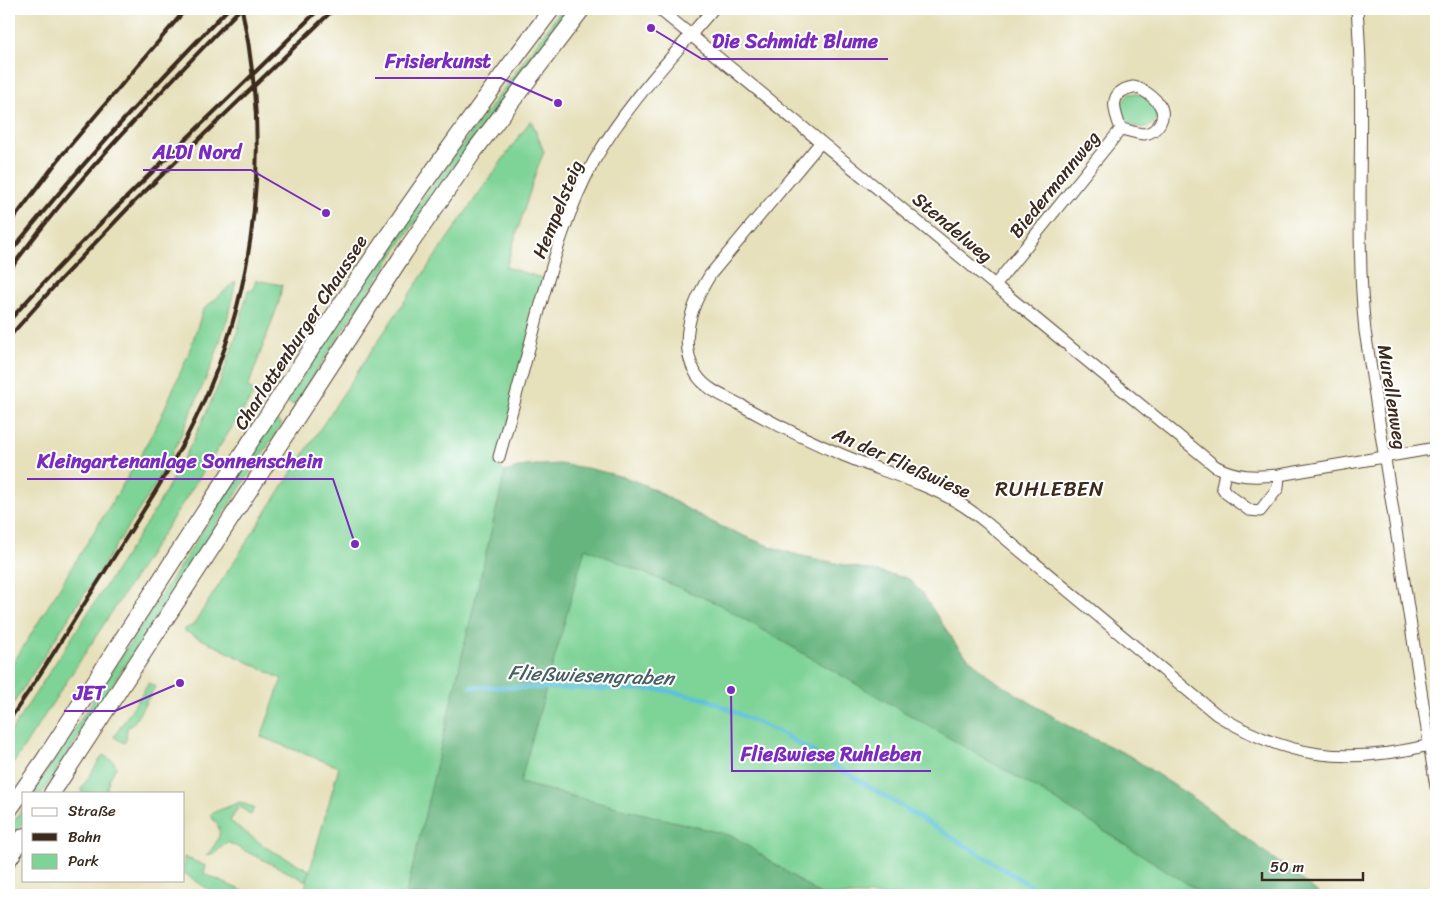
<svg xmlns="http://www.w3.org/2000/svg" width="1445" height="904" font-family="Sriracha,sans-serif">
  <style>
    .green { fill: #7ed396; stroke: #5c7e5a }
    .forest { fill: #66b57f; stroke: #50704e }
    .lines { fill: none; stroke-linecap: round; stroke-linejoin: round }
    .stream { stroke: #5dc1db; stroke-width: 4.5 }
    .minor-casing { stroke: #554536; stroke-width: 13 }
    .secondary-casing { stroke: #554536; stroke-width: 18 }
    .minor { stroke: #fff; stroke-width: 11 }
    .secondary { stroke: #fff; stroke-width: 16 }
    .rail { stroke: #3b2a1e; stroke-width: 4 }
    .labels { text-anchor: middle; stroke-width: 4; stroke-linejoin: round; paint-order: stroke }
    .street-label { font-size: 19px; fill: #3b2a1e; stroke: #fff }
    .water-label { font-size: 20px; font-style: italic; fill: #475f60; stroke: #fff }
    .quarter-label { font-size: 21px; letter-spacing: 1px; fill: #3b2a1e; stroke: #fff }
    .leader { fill: none; stroke: #7b2cbf; stroke-width: 2 }
    .callout-dot { fill: #7b2cbf; stroke: #fff; stroke-width: 2 }
    .callout-label { font-size: 20px; text-anchor: middle; font-weight: bold; fill: #7b2cbf; stroke: #fff; stroke-width: 4; stroke-linejoin: round; paint-order: stroke }
  </style>
  <rect width="100%" height="100%" fill="#fff"/>
  <filter id="ink" filterUnits="userSpaceOnUse"><feTurbulence type="fractalNoise" baseFrequency=".02" numOctaves="2"/><feDisplacementMap in="SourceGraphic" scale="10" xChannelSelector="R" yChannelSelector="G"/><feConvolveMatrix kernelMatrix="1 2 1 2 8 2 1 2 1" color-interpolation-filters="sRGB"/></filter>
  <filter id="wash" filterUnits="userSpaceOnUse"><feTurbulence type="fractalNoise" baseFrequency=".0096" numOctaves="4" result="noise"/><feDisplacementMap in="SourceGraphic" scale="20" xChannelSelector="R" yChannelSelector="G"/><feGaussianBlur stdDeviation="1.12" result="paint"/><feColorMatrix in="noise" values="0 0 0 0 0 0 0 0 0 0 0 0 0 0 0 0 0 1.4 0 .05"/><feComposite in="paint" operator="in"/></filter>
  <g filter="url(#wash)">
    <rect width="100%" height="100%" fill="#e6e0bb"/>
    <!-- green -->
    <path class="green" d="M 562,9 L 570,9 C 471,136 382,269 294,405 L 290,404 L 287,400 L 415,209 Z
      M 1129,94 C 1137,93 1145,95 1151,101 C 1177,131 1116,140 1122,103 Z
      M 531,120 L 544,152 L 538,166 L 506,267 L 548,280 L 499,457 L 495,463 L 505,472 L 536,465 L 624,477 L 654,489 L 689,510 L 722,527 L 771,547 L 797,555 L 907,578 L 912,582 L 959,649 L 992,679 L 1073,729 L 1128,755 L 1199,802 L 1321,895 L 303,895 L 339,767 L 261,737 L 282,679 L 183,630 L 193,625 C 303,455 412,284 531,120 Z
      M 256,280 L 282,285 L 279,302 L 248,387 L 255,392 L 9,770 L 9,734 L 157,507 L 193,441 L 220,382 L 236,337 L 248,290 L 253,290 Z
      M 236,281 L 227,320 L 213,362 L 178,442 L 154,487 L 9,710 L 9,670 L 138,460 L 160,419 L 188,355 L 203,310 Z
      M 276,420 L 281,423 L 281,425 L 42,793 L 33,793 L 274,421 Z
      M 149,683 L 155,687 L 133,724 L 127,728 L 126,740 L 124,743 L 114,737 Z
      M 103,755 L 113,761 L 116,767 L 109,780 L 106,793 L 82,793 L 81,789 Z
      M 240,802 L 254,808 L 251,815 L 239,806 L 230,821 L 267,848 L 309,870 L 306,881 L 227,842 L 216,852 L 206,856 C 218,841 227,832 210,816 L 212,813 Z
      M 24,806 L 24,820 L 9,843 L 9,830 Z
      M 184,857 L 206,866 L 204,874 L 252,895 L 217,895 L 184,873 Z"/>
    <!-- forest -->
    <path class="forest" d="M 559,464 L 587,468 L 624,477 L 645,485 L 689,510 L 722,527 L 771,547 L 797,555 L 907,578 L 922,593 L 959,649 L 992,679 L 1073,729 L 1128,755 L 1199,802 L 1321,895 L 1205,895 L 1046,794 L 718,604 L 585,548 L 520,783 L 733,836 L 821,895 L 406,895 L 505,472 L 525,466 Z"/>
    <g class="lines">
      <!-- stream -->
      <path class="stream" d="M 471,687 L 663,690 L 706,699 L 783,734 L 1046,895"/>
    </g>
  </g>
  <g filter="url(#ink)">
    <g class="lines">
      <!-- minor casing -->
      <g class="minor-casing">
        <path id="minor" d="M 659,9 L 1215,466 C 1236,478 1256,477 1279,475 L 1436,448
          M 1357,9 C 1366,116 1354,224 1365,331 L 1436,787
          M 1133,87 C 1142,88 1154,97 1159,104 C 1168,116 1158,132 1144,134 C 1137,134 1128,130 1121,129 C 1114,111 1107,92 1133,87 Z
          M 821,142 L 710,275 C 692,304 677,341 696,374 C 705,389 725,397 739,404 C 774,424 809,441 845,456 C 881,471 923,482 957,502 C 968,508 978,516 988,524 L 1216,714 C 1287,759 1348,765 1430,745
          M 995,285 L 1121,129
          M 499,457 C 512,410 525,364 537,318 C 552,265 567,210 594,161 C 626,105 672,57 713,9
          M 1225,472 L 1222,487 L 1226,493 L 1249,510 L 1260,511 L 1278,488 L 1279,475"/>
      </g>
      <!-- secondary casing -->
      <g class="secondary-casing">
        <path id="secondary" d="M 52,793 L 404,253 L 475,150 L 582,9
          M 9,810 L 44,760 C 209,507 368,249 552,9
          M 9,859 L 24,836"/>
      </g>
      <!-- minor -->
      <use href="#minor" class="minor"/>
      <!-- secondary -->
      <use href="#secondary" class="secondary"/>
      <!-- rail -->
      <path class="rail" d="M 9,225 L 62,155 L 186,9
        M 9,254 C 77,168 151,88 228,9
        M 9,271 C 77,177 160,93 240,9
        M 9,321 C 106,211 216,113 319,9
        M 9,337 L 59,281 L 133,203 L 334,9
        M 9,720 C 42,674 71,624 102,576 C 137,520 175,465 202,405 C 259,281 270,142 242,9"/>
    </g>
  </g>
  <g class="labels">
    <!-- street labels -->
    <g class="street-label">
      <text transform="translate(1054 184) rotate(-51)" y="7">Biedermannweg</text>
      <text transform="translate(557 209) rotate(-68)" y="7">Hempelsteig</text>
      <text transform="translate(953 227) rotate(40)" y="7">Stendelweg</text>
      <text transform="translate(300 332) rotate(-57)" y="7">Charlottenburger Chaussee</text>
      <text transform="translate(1393 397) rotate(81)" y="7">Murellenweg</text>
      <text transform="translate(902 462) rotate(24)" y="7">An der Fließwiese</text>
    </g>
    <!-- water labels -->
    <g class="water-label">
      <text transform="translate(591 675) rotate(2)" y="7">Fließwiesengraben</text>
    </g>
    <!-- quarter labels -->
    <g class="quarter-label">
      <text x="1050" y="496">RUHLEBEN</text>
    </g>
  </g>
  <!-- callouts -->
  <path class="leader" d="M651 28L702 59H888M558 103L501 78H375M326 213L251 170H143M355 544L333 479H27M180 683L115 711H64M731 690L732 771H931"/>
  <g class="callout-dot">
    <circle cx="651" cy="28" r="5"/>
    <circle cx="558" cy="103" r="5"/>
    <circle cx="326" cy="213" r="5"/>
    <circle cx="355" cy="544" r="5"/>
    <circle cx="180" cy="683" r="5"/>
    <circle cx="731" cy="690" r="5"/>
  </g>
  <g class="callout-label">
    <text x="795" y="48">Die Schmidt Blume</text>
    <text x="438" y="68">Frisierkunst</text>
    <text x="197" y="159">ALDI Nord</text>
    <text x="180" y="468">Kleingartenanlage Sonnenschein</text>
    <text x="89" y="700">JET</text>
    <text x="831" y="761">Fließwiese Ruhleben</text>
  </g>
  <!-- margin -->
  <rect width="1445" height="904" fill="none" stroke="#fff" stroke-width="30"/>
  <!-- legend -->
  <rect x="22" y="792" width="162" height="90" fill="#ffffff" stroke="#b1aaa5"/>
  <rect x="32" y="808" width="25" height="8" fill="#ffffff" stroke="#b1aaa5"/>
  <text x="68" y="816" font-size="15" fill="#3b2a1e">Straße</text>
  <rect x="32" y="833" width="25" height="8" fill="#3b2a1e" stroke="#b1aaa5"/>
  <text x="68" y="842" font-size="15" fill="#3b2a1e">Bahn</text>
  <rect x="32" y="854" width="25" height="15" fill="#7ed396" stroke="#b1aaa5"/>
  <text x="68" y="866" font-size="15" fill="#3b2a1e">Park</text>
  <!-- scale -->
  <path d="M1262 872v8h101v-8" fill="none" stroke="#3b2a1e" stroke-width="2.5"/>
  <text x="1270" y="872" font-size="15" fill="#3b2a1e" stroke="#ffffff" stroke-width="4" paint-order="stroke">50 m</text>
</svg>
